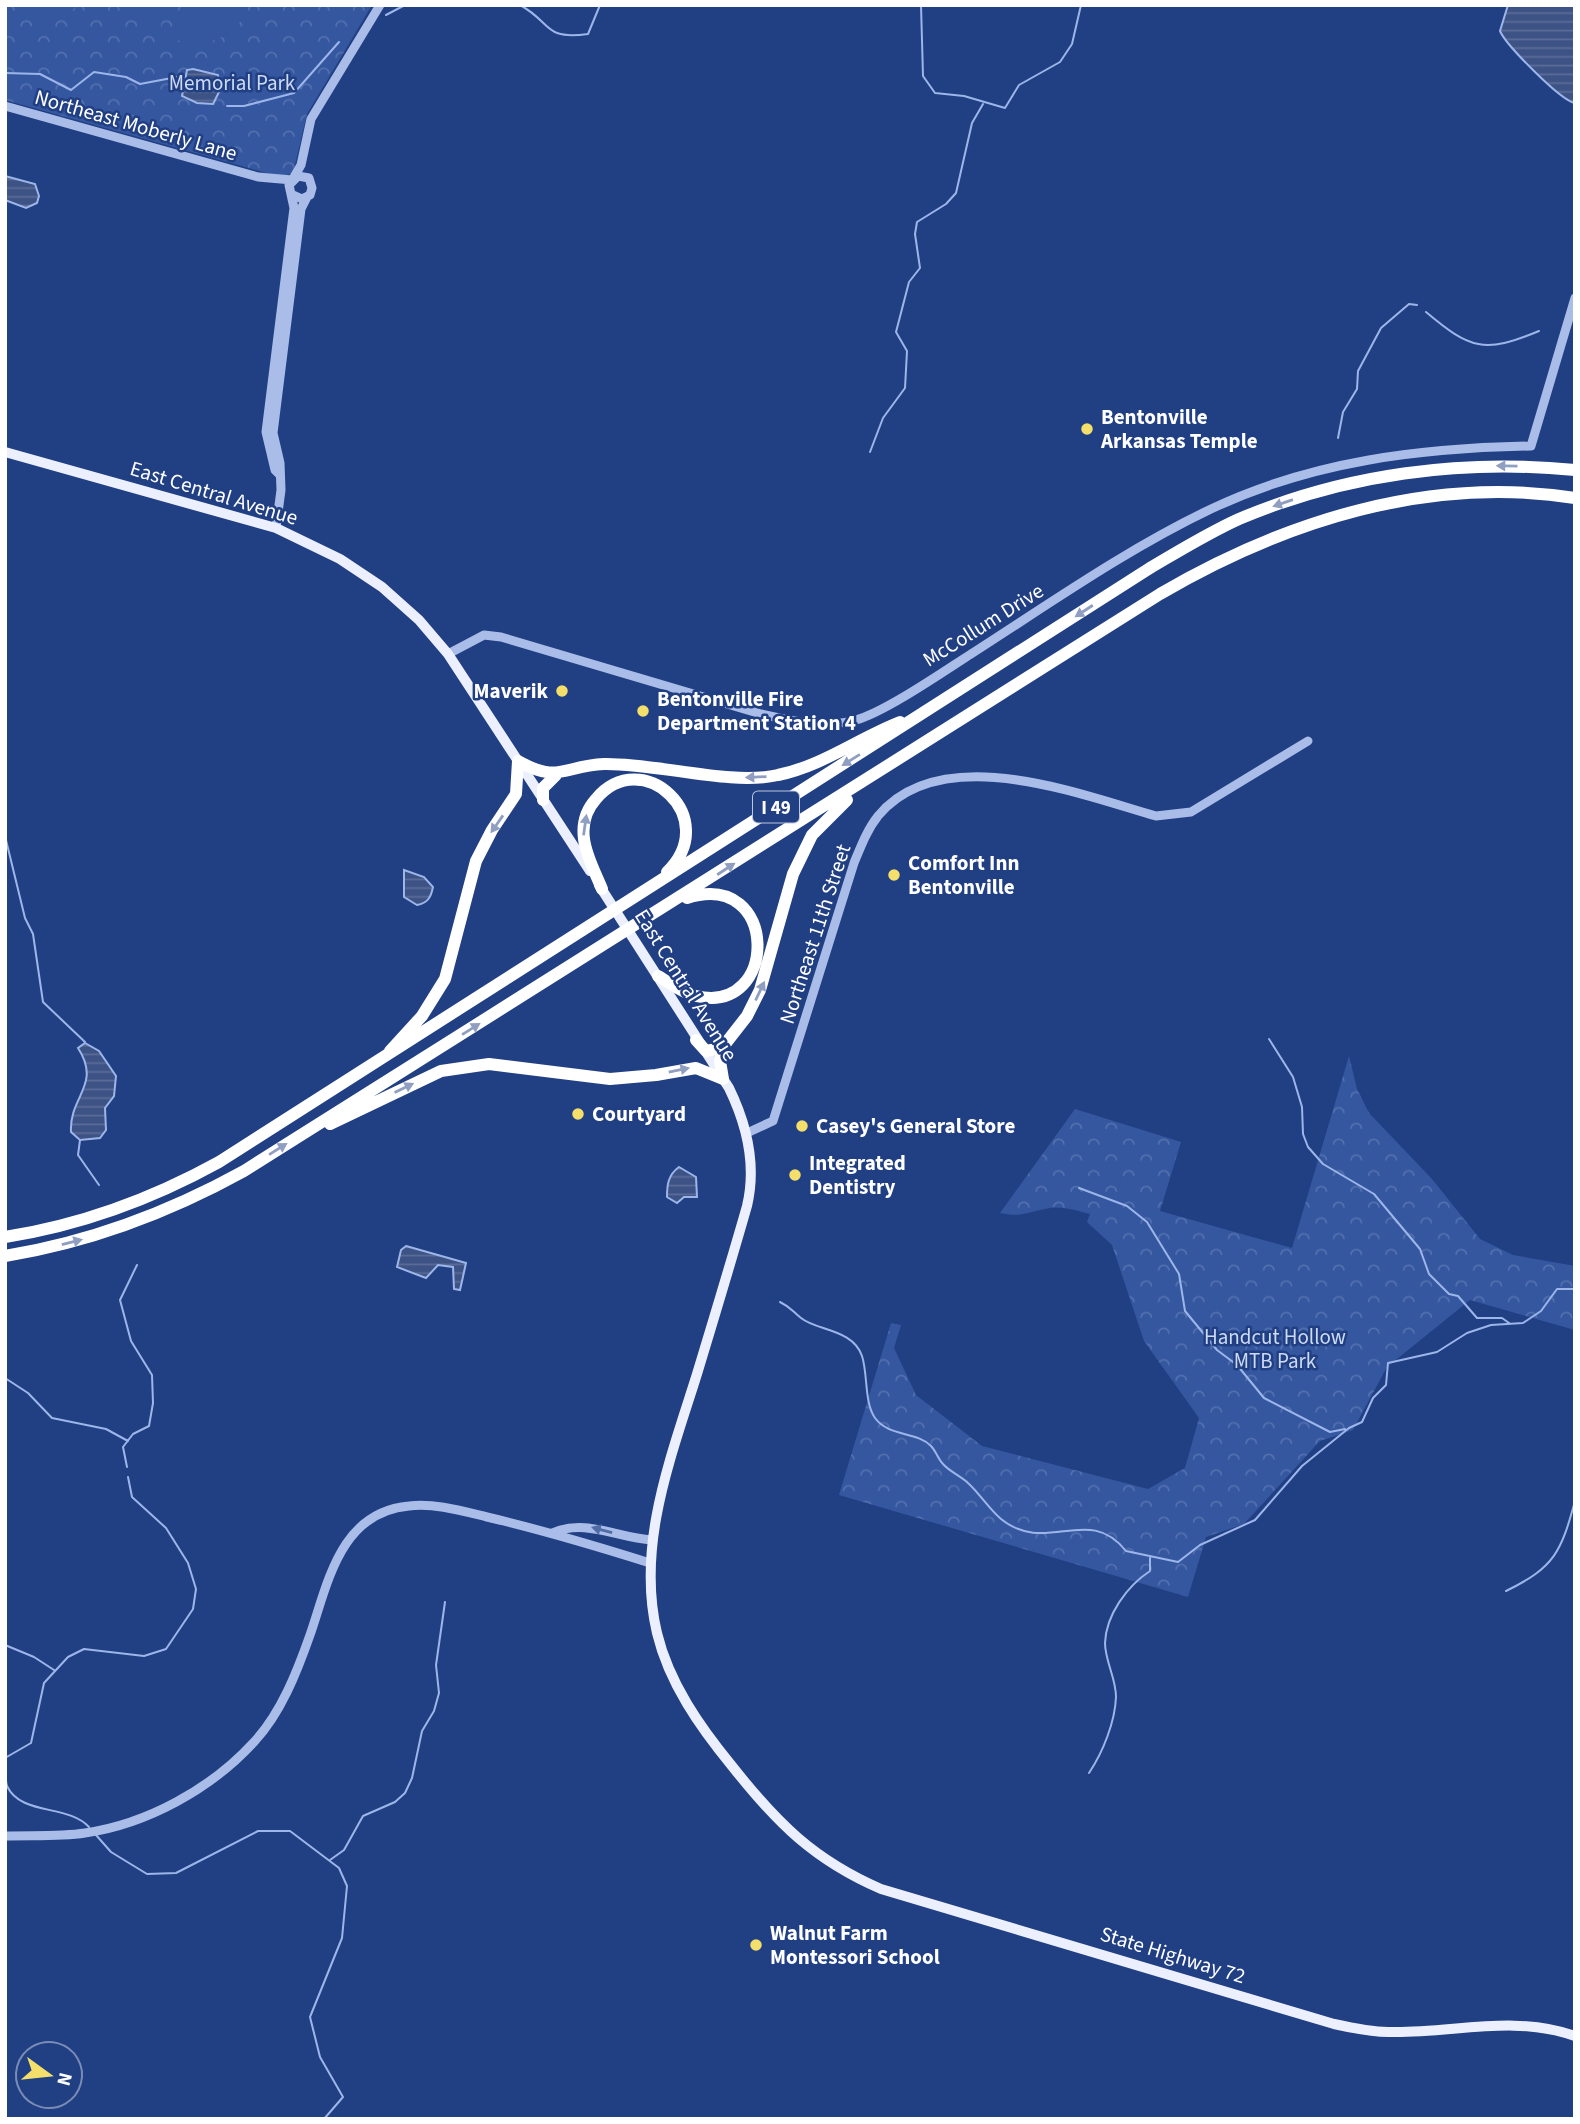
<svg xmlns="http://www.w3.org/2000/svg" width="1580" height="2124" font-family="'Source Sans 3',sans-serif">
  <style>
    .forest { fill: url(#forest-crowns) }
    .pitch { fill: #3557a0 }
    .water { fill: url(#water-rules); stroke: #9db6e9; stroke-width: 2 }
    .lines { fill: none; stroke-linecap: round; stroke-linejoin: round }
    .stream { stroke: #9db6e9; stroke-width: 2 }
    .minor { stroke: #a9bde8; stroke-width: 9 }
    .major { stroke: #ecf0fe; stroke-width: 10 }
    .highway { stroke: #fff; stroke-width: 12 }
    .oneway { fill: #909fc1 }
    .oneway2 { fill: #516ba6 }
    .poi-dot { fill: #f5df6b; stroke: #213f83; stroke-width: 2.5 }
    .labels { text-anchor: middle; stroke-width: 5; stroke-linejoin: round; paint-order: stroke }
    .shield { fill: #213f83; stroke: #bcc5da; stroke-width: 2 }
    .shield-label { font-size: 19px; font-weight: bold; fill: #fff }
    .park-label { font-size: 21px; fill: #cddaf6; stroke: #213f83 }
    .street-label { font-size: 21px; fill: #fff; stroke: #213f83 }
    .poi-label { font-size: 21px; font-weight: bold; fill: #fff; stroke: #213f83; text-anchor: start }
  </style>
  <defs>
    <pattern id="forest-crowns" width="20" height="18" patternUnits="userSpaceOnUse" patternTransform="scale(1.75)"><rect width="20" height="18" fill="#3557a0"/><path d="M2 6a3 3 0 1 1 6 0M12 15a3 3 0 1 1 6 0" fill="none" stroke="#5370ae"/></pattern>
    <pattern id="water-rules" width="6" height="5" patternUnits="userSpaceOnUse" patternTransform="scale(1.75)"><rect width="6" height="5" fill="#3d5285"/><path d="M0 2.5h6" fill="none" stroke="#5a6c97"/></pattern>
  </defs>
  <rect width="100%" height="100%" fill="#213f83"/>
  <!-- forest -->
  <path class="forest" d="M 5,5 L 372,5 L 307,114 L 293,173 L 281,177 L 5,100 Z
    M 1349,1056 L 1357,1089 L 1369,1113 L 1432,1179 L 1480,1239 L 1513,1255 L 1575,1266 L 1575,1330 L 1470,1300 L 1387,1367 L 1353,1430 L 1320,1441 L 1244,1524 L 1206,1537 L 1188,1597 L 839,1495 L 891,1323 L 901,1325 L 894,1348 L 916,1395 L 982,1446 L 1148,1489 L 1185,1468 L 1199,1418 L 1144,1341 L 1112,1245 L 1087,1222 L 1090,1214 C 1078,1211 1063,1206 1050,1208 C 1029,1211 1023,1218 1000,1213 L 1075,1109 L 1181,1142 L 1160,1211 L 1292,1248 Z"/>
  <!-- pitch -->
  <path class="pitch" d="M 30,5 L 78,5 L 61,19 L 34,25 Z
    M 116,5 L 165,5 L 161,26 L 143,24 Z
    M 182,5 L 241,5 L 248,10 C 231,40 206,49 173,39 Z"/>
  <!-- water -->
  <path class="water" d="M 1508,5 L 1575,5 L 1575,103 C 1561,101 1506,45 1500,31 Z
    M 193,69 L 218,75 L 220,90 L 213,104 L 197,103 L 182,96 L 187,70 Z
    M 5,176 L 35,184 L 39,196 L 37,203 L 26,208 L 5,200 Z
    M 404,870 L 424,877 L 433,887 C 431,897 428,903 417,905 L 404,897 Z
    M 85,1043 L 99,1051 L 116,1076 L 114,1096 L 105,1108 L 106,1130 L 100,1138 L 80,1140 L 71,1132 C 69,1096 102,1085 78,1048 Z
    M 679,1167 L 696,1177 L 697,1197 L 684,1197 L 677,1203 L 667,1197 C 667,1185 668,1175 679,1167 Z
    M 406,1246 L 466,1263 L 460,1290 L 454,1289 L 453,1267 L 438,1265 L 426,1278 L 397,1267 L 401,1250 Z"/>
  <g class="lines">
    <!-- stream -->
    <path class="stream" d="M 520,5 C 553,23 542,40 588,34 L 600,5
      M 921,5 L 923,76 L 935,93 L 964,96 L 1005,108 L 1019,85 L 1060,62 L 1072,44 L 1081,5
      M 386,15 L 405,5
      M 5,73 L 40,74 L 71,90 L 94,72 L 126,77 L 140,84 L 177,77 L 183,79
      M 227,106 L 244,106 L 294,93 L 339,42
      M 1426,312 C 1470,349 1484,354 1539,331
      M 1338,438 L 1343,412 L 1357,389 L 1358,371 L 1381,328 L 1409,304 L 1417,305
      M 870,452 L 883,418 L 905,388 L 907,351 L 896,332 L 909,282 L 920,268 L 915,234 L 917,222 L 946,204 L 956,193 L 972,123 L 983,104
      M 5,836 L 25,918 L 33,934 L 43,1002 L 85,1042
      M 1269,1039 L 1293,1077 L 1302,1107 L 1303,1134 L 1308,1147 L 1323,1164 L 1374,1194 L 1420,1249 L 1429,1274 L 1449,1294 L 1458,1296 L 1477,1318 L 1502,1318 L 1509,1323
      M 80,1140 L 78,1155 L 99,1185
      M 1079,1188 L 1127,1206 L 1147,1222 L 1179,1274 L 1185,1311 L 1217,1350 L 1237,1365 L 1264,1398 L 1330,1432 L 1345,1429
      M 780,1302 C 792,1308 792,1311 801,1318 C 817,1331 853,1329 862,1356 C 868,1374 864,1402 875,1418 C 889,1437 916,1431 931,1446 C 936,1451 938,1459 943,1464 C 950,1472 961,1476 968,1483 C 980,1494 989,1509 1001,1519 C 1047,1556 1088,1503 1126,1551 L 1178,1562 L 1200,1545 L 1255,1520 L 1302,1466 L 1349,1428 L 1362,1422 L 1373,1398 L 1386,1385 L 1388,1363 L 1437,1352 L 1467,1333 L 1491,1325 L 1523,1323 L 1541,1311 L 1557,1289 L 1575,1289
      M 5,1378 L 28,1393 L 52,1418 L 106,1429 L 128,1441
      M 127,1467 L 123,1447 L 133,1434 L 149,1426 L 153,1403 L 152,1375 L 131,1341 L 120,1300 L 137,1265
      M 1506,1591 C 1555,1567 1561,1552 1575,1501
      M 5,1645 L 34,1657 L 54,1670
      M 5,1758 L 31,1743 L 44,1683 L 68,1657 L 84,1649 L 144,1656 L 166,1649 L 193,1609 L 196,1589 L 188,1563 L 166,1528 L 132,1497 L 128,1477
      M 5,1764 C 6,1770 5,1780 7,1786 C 21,1816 68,1804 89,1827
      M 1089,1773 C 1103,1752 1115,1722 1116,1697 C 1116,1678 1105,1661 1105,1643 C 1106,1615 1127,1586 1150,1571 L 1150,1558
      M 96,1835 L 111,1852 L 147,1874 L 176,1873 L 258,1831 L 290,1831 L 339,1868 L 347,1886 L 342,1938 L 310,2017 L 320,2057 L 343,2097 L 324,2119
      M 330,1860 L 344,1850 L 363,1816 L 395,1802 L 405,1793 L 412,1778 L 422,1731 L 434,1711 L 439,1693 L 436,1665 L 445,1602"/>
    <!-- minor -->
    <path class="minor" d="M 5,106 L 258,177 L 292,180
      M 294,177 L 301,165 L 311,119 L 380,5
      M 280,475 L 275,470 L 266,432 L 294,208 L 289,185 L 298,176 L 309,178 L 312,188 L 310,195 L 302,199 L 291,194
      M 276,528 L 281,490 L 280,463 L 273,433 L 301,209 L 307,197
      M 448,654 L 484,635 L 501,637 L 761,714 C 792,721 824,729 856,720 C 885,712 943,672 971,654 C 1049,604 1127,549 1211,509 C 1312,461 1421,448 1531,446 L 1575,298
      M 747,1133 L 773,1121 L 854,863 C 861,846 867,830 878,816 C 941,740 1079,794 1156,816 L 1191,812 L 1308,741
      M 552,1533 C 586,1518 617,1538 652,1540
      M 5,1836 C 31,1835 59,1837 85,1833 C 147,1824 211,1789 254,1742 C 281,1713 297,1672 310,1635 C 328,1583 340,1512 409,1506 C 435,1503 462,1511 487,1517 C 542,1530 596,1546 650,1563"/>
    <!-- major -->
    <path class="major" d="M 5,452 L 276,528 L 340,559 L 382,587 L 419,620 L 448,654 L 590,871
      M 599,885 L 729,1088 C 747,1125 757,1164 747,1206 C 731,1262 714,1318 697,1374 C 671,1457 636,1545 657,1633 C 669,1683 700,1727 732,1766 C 777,1823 814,1860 881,1889 L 1334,2024 C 1352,2028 1370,2032 1388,2032 C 1452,2034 1512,2014 1575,2036"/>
    <!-- highway -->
    <path class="highway" d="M 543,800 L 543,788 L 556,775
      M 602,889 C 596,874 586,856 584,839 C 582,824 586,810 596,799 C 642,744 723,818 667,872
      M 658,976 C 670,983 682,993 696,996 C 779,1016 780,869 687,898
      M 696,1040 L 706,1051 L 722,1048
      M 390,1051 L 422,1016 L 445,979 L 476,861 L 492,830 L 516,794 L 518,761 C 559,784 563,766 604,764 C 658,763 730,786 778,775 C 822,766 859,738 900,722
      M 723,1079 L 720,1061 L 722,1048 L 747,1016 L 760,990 L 793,874 L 812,835 L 847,800
      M 330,1124 L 441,1071 L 489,1064 L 610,1079 L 656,1075 L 696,1068 L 723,1079
      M 5,1237 C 82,1225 152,1199 219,1162 L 1150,568 C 1179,551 1208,533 1239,519 C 1345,474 1461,459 1575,470
      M 5,1256 C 91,1242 168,1213 244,1171 L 1160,594 C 1285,521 1429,475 1575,498"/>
  </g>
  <!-- one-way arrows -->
  <defs><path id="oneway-solid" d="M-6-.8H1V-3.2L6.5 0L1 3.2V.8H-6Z" transform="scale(1.75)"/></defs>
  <g class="oneway">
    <use href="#oneway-solid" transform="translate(1507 466) rotate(-179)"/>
    <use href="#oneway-solid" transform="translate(1283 503) rotate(161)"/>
    <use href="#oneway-solid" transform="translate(1084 611) rotate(147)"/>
    <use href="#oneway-solid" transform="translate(851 760) rotate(148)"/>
    <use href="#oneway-solid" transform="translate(756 777) rotate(178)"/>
    <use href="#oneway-solid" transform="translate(497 824) rotate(125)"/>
    <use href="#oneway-solid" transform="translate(585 825) rotate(-82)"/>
    <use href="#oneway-solid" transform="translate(726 869) rotate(-33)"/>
    <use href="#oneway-solid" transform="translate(760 991) rotate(-65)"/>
    <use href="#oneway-solid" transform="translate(471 1029) rotate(-32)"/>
    <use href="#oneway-solid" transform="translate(679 1070) rotate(-12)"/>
    <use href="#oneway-solid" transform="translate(404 1088) rotate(-26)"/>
    <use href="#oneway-solid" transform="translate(278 1149) rotate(-32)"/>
    <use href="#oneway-solid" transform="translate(72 1242) rotate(-14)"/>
  </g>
  <use class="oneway2" href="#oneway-solid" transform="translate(602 1530) rotate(-165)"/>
  <!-- markers -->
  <g class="poi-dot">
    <circle cx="1087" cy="429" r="7"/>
    <circle cx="562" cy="691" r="7"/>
    <circle cx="643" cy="711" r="7"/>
    <circle cx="894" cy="875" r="7"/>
    <circle cx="578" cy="1114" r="7"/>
    <circle cx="802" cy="1126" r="7"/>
    <circle cx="795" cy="1175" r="7"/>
    <circle cx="756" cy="1945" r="7"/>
  </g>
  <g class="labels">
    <!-- shield labels -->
    <rect class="shield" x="753" y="791.5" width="46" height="31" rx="5"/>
    <g class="shield-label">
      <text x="776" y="814">I 49</text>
    </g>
    <!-- park labels -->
    <g class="park-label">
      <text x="232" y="90">Memorial Park</text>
      <text x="1275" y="1344">Handcut Hollow<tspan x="1275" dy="24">MTB Park</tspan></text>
    </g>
    <!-- street labels -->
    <g class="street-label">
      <text transform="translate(136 125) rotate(16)" y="7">Northeast Moberly Lane</text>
      <text transform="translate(214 493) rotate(17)" y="7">East Central Avenue</text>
      <text transform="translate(983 625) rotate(-32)" y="7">McCollum Drive</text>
      <text transform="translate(815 934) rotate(-72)" y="7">Northeast 11th Street</text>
      <text transform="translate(686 985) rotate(58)" y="7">East Central Avenue</text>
      <text transform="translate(1173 1955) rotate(17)" y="7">State Highway 72</text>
    </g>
    <!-- poi labels -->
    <g class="poi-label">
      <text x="1101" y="424">Bentonville<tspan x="1101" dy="24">Arkansas Temple</tspan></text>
      <text x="548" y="698" text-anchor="end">Maverik</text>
      <text x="657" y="706">Bentonville Fire<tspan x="657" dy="24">Department Station 4</tspan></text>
      <text x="908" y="870">Comfort Inn<tspan x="908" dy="24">Bentonville</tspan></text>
      <text x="592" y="1121">Courtyard</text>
      <text x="816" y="1133">Casey's General Store</text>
      <text x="809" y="1170">Integrated<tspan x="809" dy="24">Dentistry</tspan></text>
      <text x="770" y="1940">Walnut Farm<tspan x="770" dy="24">Montessori School</tspan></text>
    </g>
  </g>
  <!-- border -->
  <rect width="1580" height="2124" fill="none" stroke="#ffffff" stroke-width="14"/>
  <!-- north arrow -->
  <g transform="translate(49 2075) rotate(105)"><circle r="33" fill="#213f83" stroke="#7a8cb5" stroke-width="2"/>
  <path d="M0-5L12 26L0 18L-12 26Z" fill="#f5df6b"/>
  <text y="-10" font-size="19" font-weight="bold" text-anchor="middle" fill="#ffffff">N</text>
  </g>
</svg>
